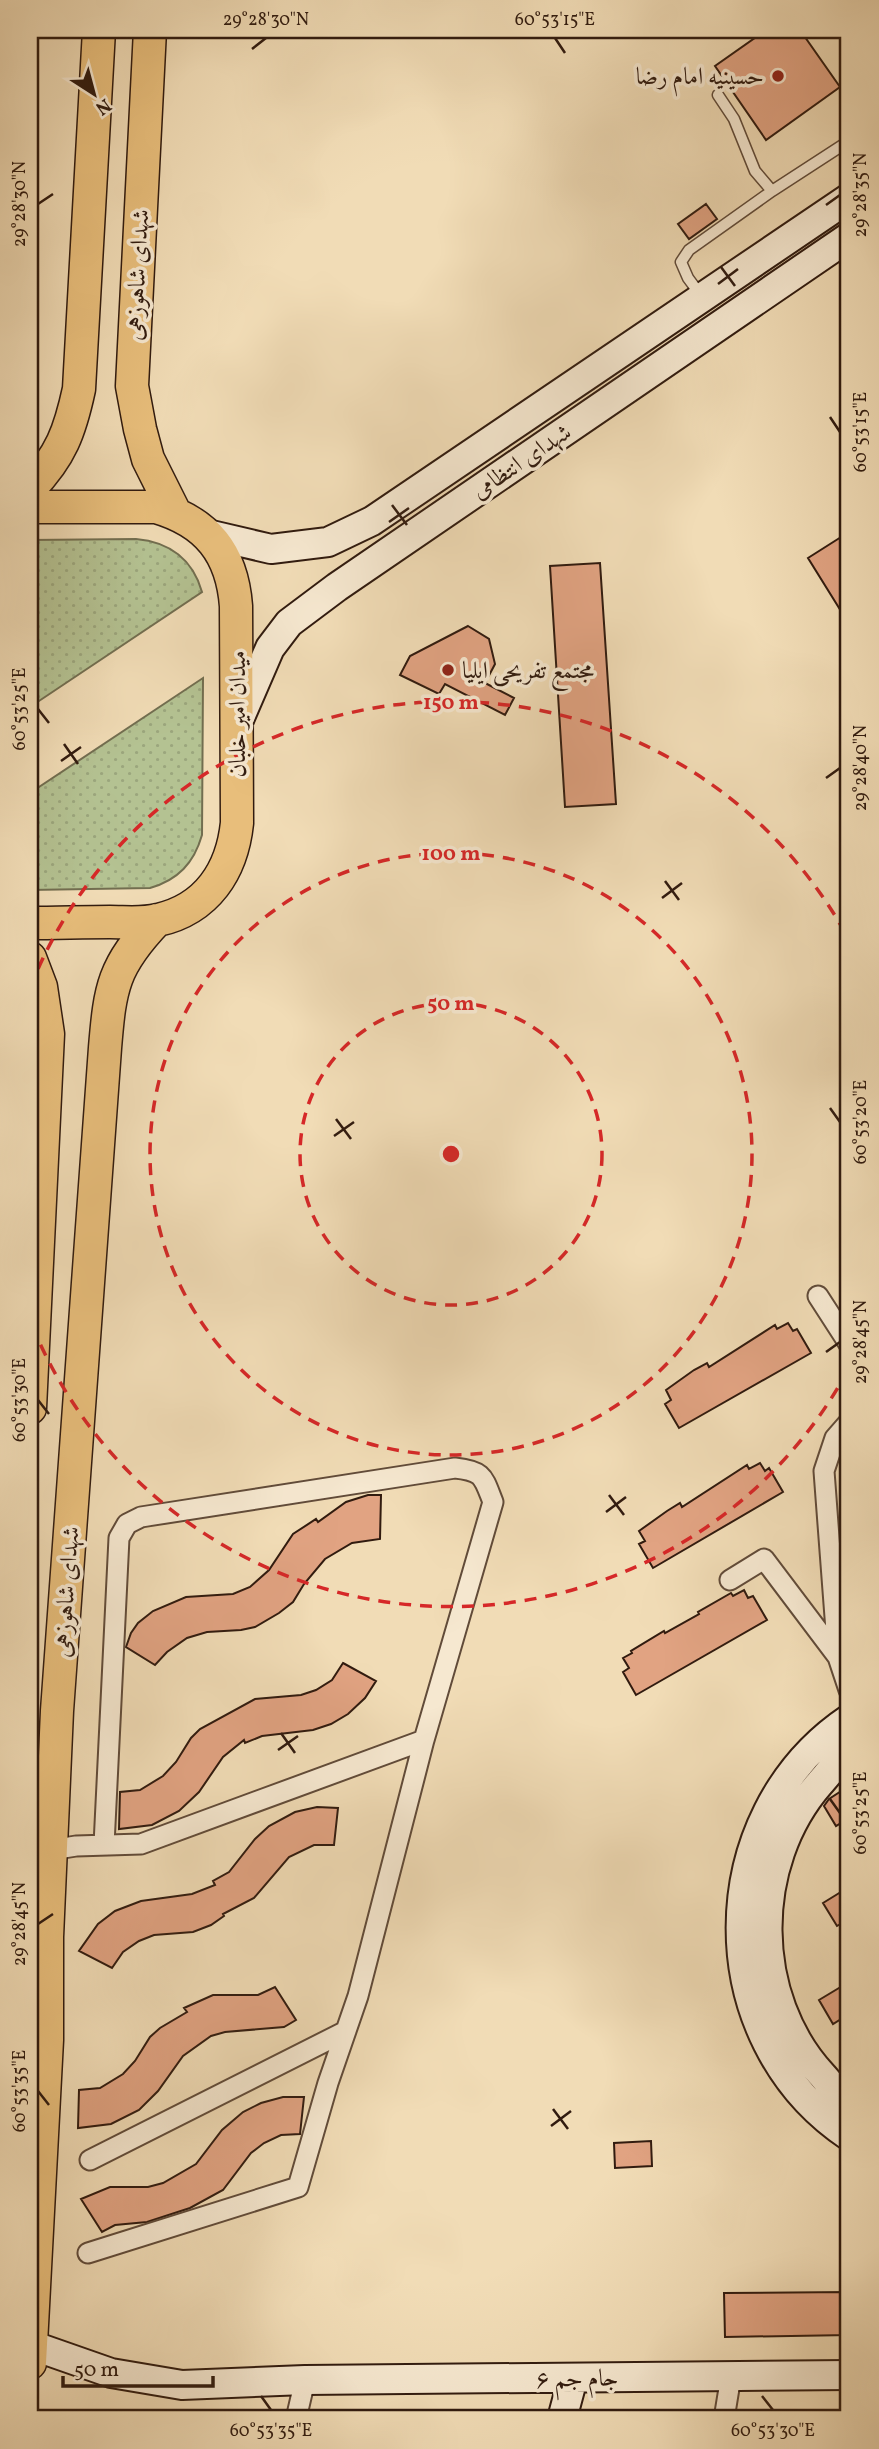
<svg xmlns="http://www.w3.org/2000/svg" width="879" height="2449" font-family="Vollkorn,Amiri,serif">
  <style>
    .grass { fill: url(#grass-dots); stroke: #726e50; stroke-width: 2 }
    .building { fill: #e1a382; stroke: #311b0f; stroke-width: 2 }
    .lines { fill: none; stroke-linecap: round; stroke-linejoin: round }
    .lane-casing { stroke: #614b39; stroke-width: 13 }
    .street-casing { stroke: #614b39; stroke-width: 23 }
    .secondary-casing { stroke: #311b0f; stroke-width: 32 }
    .primary-casing { stroke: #311b0f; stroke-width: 35 }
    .lane { stroke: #f6e8d0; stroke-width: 10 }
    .street { stroke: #f6e8d0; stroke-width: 19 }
    .secondary { stroke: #f6e8d0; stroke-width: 28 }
    .primary { stroke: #e8be7b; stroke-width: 32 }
    .ticks { fill: none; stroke: #311b0f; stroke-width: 2.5 }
    .ring { fill: none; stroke: #d62828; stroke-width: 3.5; stroke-dasharray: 12 9 }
    .poi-dot { fill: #8f2418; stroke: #f6e8d0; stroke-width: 2.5 }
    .labels { text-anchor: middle; stroke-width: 7; stroke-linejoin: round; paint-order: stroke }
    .poi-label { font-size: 24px; fill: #311b0f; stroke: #f6e8d0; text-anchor: end }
    .street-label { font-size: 24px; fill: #311b0f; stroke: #f6e8d0 }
    .centre { fill: #d62828; stroke: #f6e8d0; stroke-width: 3.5 }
    .ring-label { font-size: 21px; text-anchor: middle; font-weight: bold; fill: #d62828; stroke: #f6e8d0; stroke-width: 7; stroke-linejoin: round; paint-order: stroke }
    .neatline { fill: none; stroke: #311b0f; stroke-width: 2.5 }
    .ticks-label { font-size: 18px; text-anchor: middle; fill: #311b0f }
  </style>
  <defs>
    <pattern id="grass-dots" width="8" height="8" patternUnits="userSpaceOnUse" patternTransform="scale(1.75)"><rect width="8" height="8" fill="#b4c292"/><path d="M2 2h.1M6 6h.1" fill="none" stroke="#9ba67d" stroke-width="1.8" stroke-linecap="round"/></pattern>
  </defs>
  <rect width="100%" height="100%" fill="#f1dcb6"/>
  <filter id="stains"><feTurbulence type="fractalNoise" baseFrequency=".00286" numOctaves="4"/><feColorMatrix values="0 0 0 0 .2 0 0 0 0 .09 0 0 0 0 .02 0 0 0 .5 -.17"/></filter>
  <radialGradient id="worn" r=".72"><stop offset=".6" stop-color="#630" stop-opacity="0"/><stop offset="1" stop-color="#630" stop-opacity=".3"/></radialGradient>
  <!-- grass -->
  <path class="grass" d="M 136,539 C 170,542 193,560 202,592 L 30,707 L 30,540 Z
    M 203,678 L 202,835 C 194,863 178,880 150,888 L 30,890 L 30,793 Z"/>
  <!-- building -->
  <path class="building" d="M 766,30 L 800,30 L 840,87 L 766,140 L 715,66 Z
    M 706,204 L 717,219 L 689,239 L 678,224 Z
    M 849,532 L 849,624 L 808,558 Z
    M 600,563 L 616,804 L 565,807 L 550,566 Z
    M 468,626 L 489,639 L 495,664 L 485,683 L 514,698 L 505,715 L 445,684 L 439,694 L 400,675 L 410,656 Z
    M 788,1323 L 793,1331 L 797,1329 L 811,1353 L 679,1428 L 665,1404 L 671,1400 L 666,1390 L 694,1370 L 707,1363 L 709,1367 L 775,1325 L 777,1329 Z
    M 760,1463 L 765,1471 L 769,1468 L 783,1492 L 653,1568 L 639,1544 L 645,1541 L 639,1531 L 667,1511 L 680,1503 L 682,1507 L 747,1465 L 749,1469 Z
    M 368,1495 L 381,1495 L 380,1539 L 352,1543 L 325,1559 L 304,1584 L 293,1602 L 279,1613 L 255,1627 L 241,1630 L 207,1632 L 187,1638 L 167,1652 L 155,1665 L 126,1647 L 131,1633 L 138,1623 L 153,1611 L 186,1597 L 233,1594 L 250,1587 L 269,1570 L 293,1534 L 316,1519 L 318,1522 L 346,1502 Z
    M 744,1590 L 748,1598 L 753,1596 L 767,1620 L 636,1695 L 623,1672 L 629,1668 L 623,1658 L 632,1653 L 631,1651 L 664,1631 L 665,1633 L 699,1614 L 698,1612 L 731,1593 L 733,1596 Z
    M 343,1663 L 376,1681 L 365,1698 L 348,1714 L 331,1724 L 313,1730 L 262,1736 L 245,1743 L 244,1740 L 223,1757 L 199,1792 L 179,1811 L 152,1825 L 119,1829 L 120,1792 L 140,1790 L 163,1776 L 176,1762 L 191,1738 L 200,1729 L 255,1699 L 301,1695 L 316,1690 L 332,1680 Z
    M 849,1786 L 849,1818 L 836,1826 L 824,1806 L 829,1799 Z
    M 317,1807 L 338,1808 L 334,1845 L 314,1845 L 289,1857 L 254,1898 L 223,1914 L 224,1916 L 211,1925 L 193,1932 L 154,1935 L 139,1941 L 123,1952 L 112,1968 L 79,1951 L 98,1924 L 115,1911 L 141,1901 L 192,1894 L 215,1885 L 213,1881 L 229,1872 L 255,1839 L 269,1826 L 295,1812 Z
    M 849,1887 L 849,1919 L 837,1926 L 823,1903 Z
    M 849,1982 L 849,2014 L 833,2024 L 819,2000 Z
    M 275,1987 L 296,2020 L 284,2027 L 225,2032 L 211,2036 L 183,2056 L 158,2091 L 139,2110 L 111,2124 L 78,2128 L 79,2090 L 100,2088 L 123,2074 L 135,2061 L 150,2037 L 160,2028 L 187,2012 L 184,2008 L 213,1995 L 258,1995 Z
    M 283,2097 L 304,2097 L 300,2134 L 281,2135 L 264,2143 L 251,2153 L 223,2190 L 190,2208 L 147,2222 L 115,2225 L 102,2232 L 81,2199 L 110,2187 L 148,2187 L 163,2183 L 196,2164 L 222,2130 L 243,2112 L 261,2103 Z
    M 651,2141 L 652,2166 L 615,2168 L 614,2143 Z
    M 849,2292 L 849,2335 L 725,2337 L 724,2293 Z"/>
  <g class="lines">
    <!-- lane casing -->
    <g class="lane-casing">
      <path id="lane" d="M 718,95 L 734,119 L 755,171 L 772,191
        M 702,297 L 688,278 L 681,262 L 689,250 L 772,191 L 849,141"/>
    </g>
    <!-- street casing -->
    <g class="street-casing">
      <path id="street" d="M 818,1296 L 849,1344
        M 849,1422 L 835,1438 L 824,1471 L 838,1657 L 849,1690
        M 730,1580 L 764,1559 L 838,1657
        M 51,1850 L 76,1846 L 141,1844 L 424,1740
        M 90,2160 L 346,2031
        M 88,2253 L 298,2187 L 328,2083 L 358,1996 L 424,1740 L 493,1502 C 483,1477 484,1471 455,1468 L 141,1517 L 127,1524 L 119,1538 L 104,1845
        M 296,2419 L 305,2380
        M 724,2419 L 731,2376"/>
    </g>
    <!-- secondary casing -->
    <g class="secondary-casing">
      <path id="secondary" d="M 207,534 L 271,549 L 328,542 L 372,521 L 849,198
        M 238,722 L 270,648 L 289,623 L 337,587 L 849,237
        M 849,1719 C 705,1816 704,2039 849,2136
        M 849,1753 C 838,1760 829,1773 820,1783 C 749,1864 750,1998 823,2076 C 831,2085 839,2096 849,2103
        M 31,2345 L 111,2373 L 182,2385 L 305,2380 L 849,2375
        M 562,2419 L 573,2378"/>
    </g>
    <!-- primary casing -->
    <g class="primary-casing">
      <path id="primary" d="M 150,30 L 132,386 L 140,429 L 148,459 L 175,513
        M 30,488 C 61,456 70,431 79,389 L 99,30
        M 30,507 L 156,507 C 207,522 232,553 236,606 L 237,823 C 232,871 207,909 158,920 C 143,924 126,922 110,922 C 83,922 57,923 30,923
        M 30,958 L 41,987 L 48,1034 L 30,1408
        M 30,2363 L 47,2040 L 47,1937 L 57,1711 L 105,1048 C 110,987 113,966 157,920"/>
    </g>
    <!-- lane -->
    <use href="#lane" class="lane"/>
    <!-- street -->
    <use href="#street" class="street"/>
    <!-- secondary -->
    <use href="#secondary" class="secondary"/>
    <!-- primary -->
    <use href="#primary" class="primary"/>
  </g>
  <!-- ticks -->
  <path class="ticks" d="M 555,38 L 565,53M 252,49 L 266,38M 38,204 L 53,194M 826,205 L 840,195M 721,267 L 735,286M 718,284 L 738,269M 830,417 L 840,432M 392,505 L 407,525M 389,522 L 409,508M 38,709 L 49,723M 64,744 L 78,764M 61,761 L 81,747M 826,778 L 840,768M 665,881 L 679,900M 662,898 L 682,883M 830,1108 L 840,1122M 336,1119 L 351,1139M 334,1136 L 354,1122M 826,1352 L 840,1342M 38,1400 L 49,1414M 609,1495 L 624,1515M 606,1512 L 626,1497M 281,1733 L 295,1753M 278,1750 L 298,1736M 830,1799 L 840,1813M 38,1924 L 53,1914M 38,2091 L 49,2105M 553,2109 L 568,2129M 551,2126 L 571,2111M 261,2396 L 271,2410M 762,2396 L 773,2410"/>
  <!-- distance rings -->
  <g class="ring">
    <circle cx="451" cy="1154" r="151"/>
    <circle cx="451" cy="1154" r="301"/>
    <path d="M848 1370A452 452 0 0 1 30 1320M30 988A452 452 0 0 1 848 938"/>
  </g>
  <!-- markers -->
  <g class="poi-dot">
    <circle cx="778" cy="76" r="7"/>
    <circle cx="448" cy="670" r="7"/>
  </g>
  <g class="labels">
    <!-- poi labels -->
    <g class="poi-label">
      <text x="764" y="84">حسینیه امام رضا</text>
      <text x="462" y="678" text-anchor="start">مجتمع تفریحی ایلیا</text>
    </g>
    <!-- street labels -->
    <g class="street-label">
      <text transform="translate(137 275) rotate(-87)" y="8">شهدای شاهوزهی</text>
      <text transform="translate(521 461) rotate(-34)" y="8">شهدای انتظامی</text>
      <text transform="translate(237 714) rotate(-90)" y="8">میدان امیر خلبان</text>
      <text transform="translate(66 1592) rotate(-86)" y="8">شهدای شاهوزهی</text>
      <text transform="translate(577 2378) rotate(-1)" y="8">جام جم ۶</text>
    </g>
  </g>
  <circle cx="451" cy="1154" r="10" class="centre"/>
  <g class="ring-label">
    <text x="451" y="709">150 m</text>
    <text x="451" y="860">100 m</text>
    <text x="451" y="1010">50 m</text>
  </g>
  <!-- margin -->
  <rect width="879" height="2449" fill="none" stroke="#f1dcb6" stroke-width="77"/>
  <!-- north arrow -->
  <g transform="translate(94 94) rotate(144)" stroke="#f6e8d0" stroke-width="5" paint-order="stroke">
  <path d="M0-5L12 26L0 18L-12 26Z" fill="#311b0f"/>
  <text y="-10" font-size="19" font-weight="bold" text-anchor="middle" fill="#311b0f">N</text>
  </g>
  <!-- scale -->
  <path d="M63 2376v10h150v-10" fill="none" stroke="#311b0f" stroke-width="3.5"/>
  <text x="74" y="2376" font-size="21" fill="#311b0f" stroke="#f6e8d0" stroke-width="5" paint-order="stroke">50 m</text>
  <rect x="38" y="38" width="802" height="2372" class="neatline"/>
  <g class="ticks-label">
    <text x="266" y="25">29°28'30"N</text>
    <text x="555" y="25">60°53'15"E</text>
    <text transform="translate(860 195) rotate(-90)" y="6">29°28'35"N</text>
    <text transform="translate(19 204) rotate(-90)" y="6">29°28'30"N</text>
    <text transform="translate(860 432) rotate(-90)" y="6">60°53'15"E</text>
    <text transform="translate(19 709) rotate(-90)" y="6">60°53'25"E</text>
    <text transform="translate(860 768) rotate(-90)" y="6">29°28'40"N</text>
    <text transform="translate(860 1122) rotate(-90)" y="6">60°53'20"E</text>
    <text transform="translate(860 1342) rotate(-90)" y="6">29°28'45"N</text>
    <text transform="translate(19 1400) rotate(-90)" y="6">60°53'30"E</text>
    <text transform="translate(860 1813) rotate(-90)" y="6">60°53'25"E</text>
    <text transform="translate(19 1924) rotate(-90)" y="6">29°28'45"N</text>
    <text transform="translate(19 2091) rotate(-90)" y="6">60°53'35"E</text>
    <text x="271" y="2436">60°53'35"E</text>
    <text x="773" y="2436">60°53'30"E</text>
  </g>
  <rect width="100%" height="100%" filter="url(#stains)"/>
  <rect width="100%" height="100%" fill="url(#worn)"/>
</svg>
